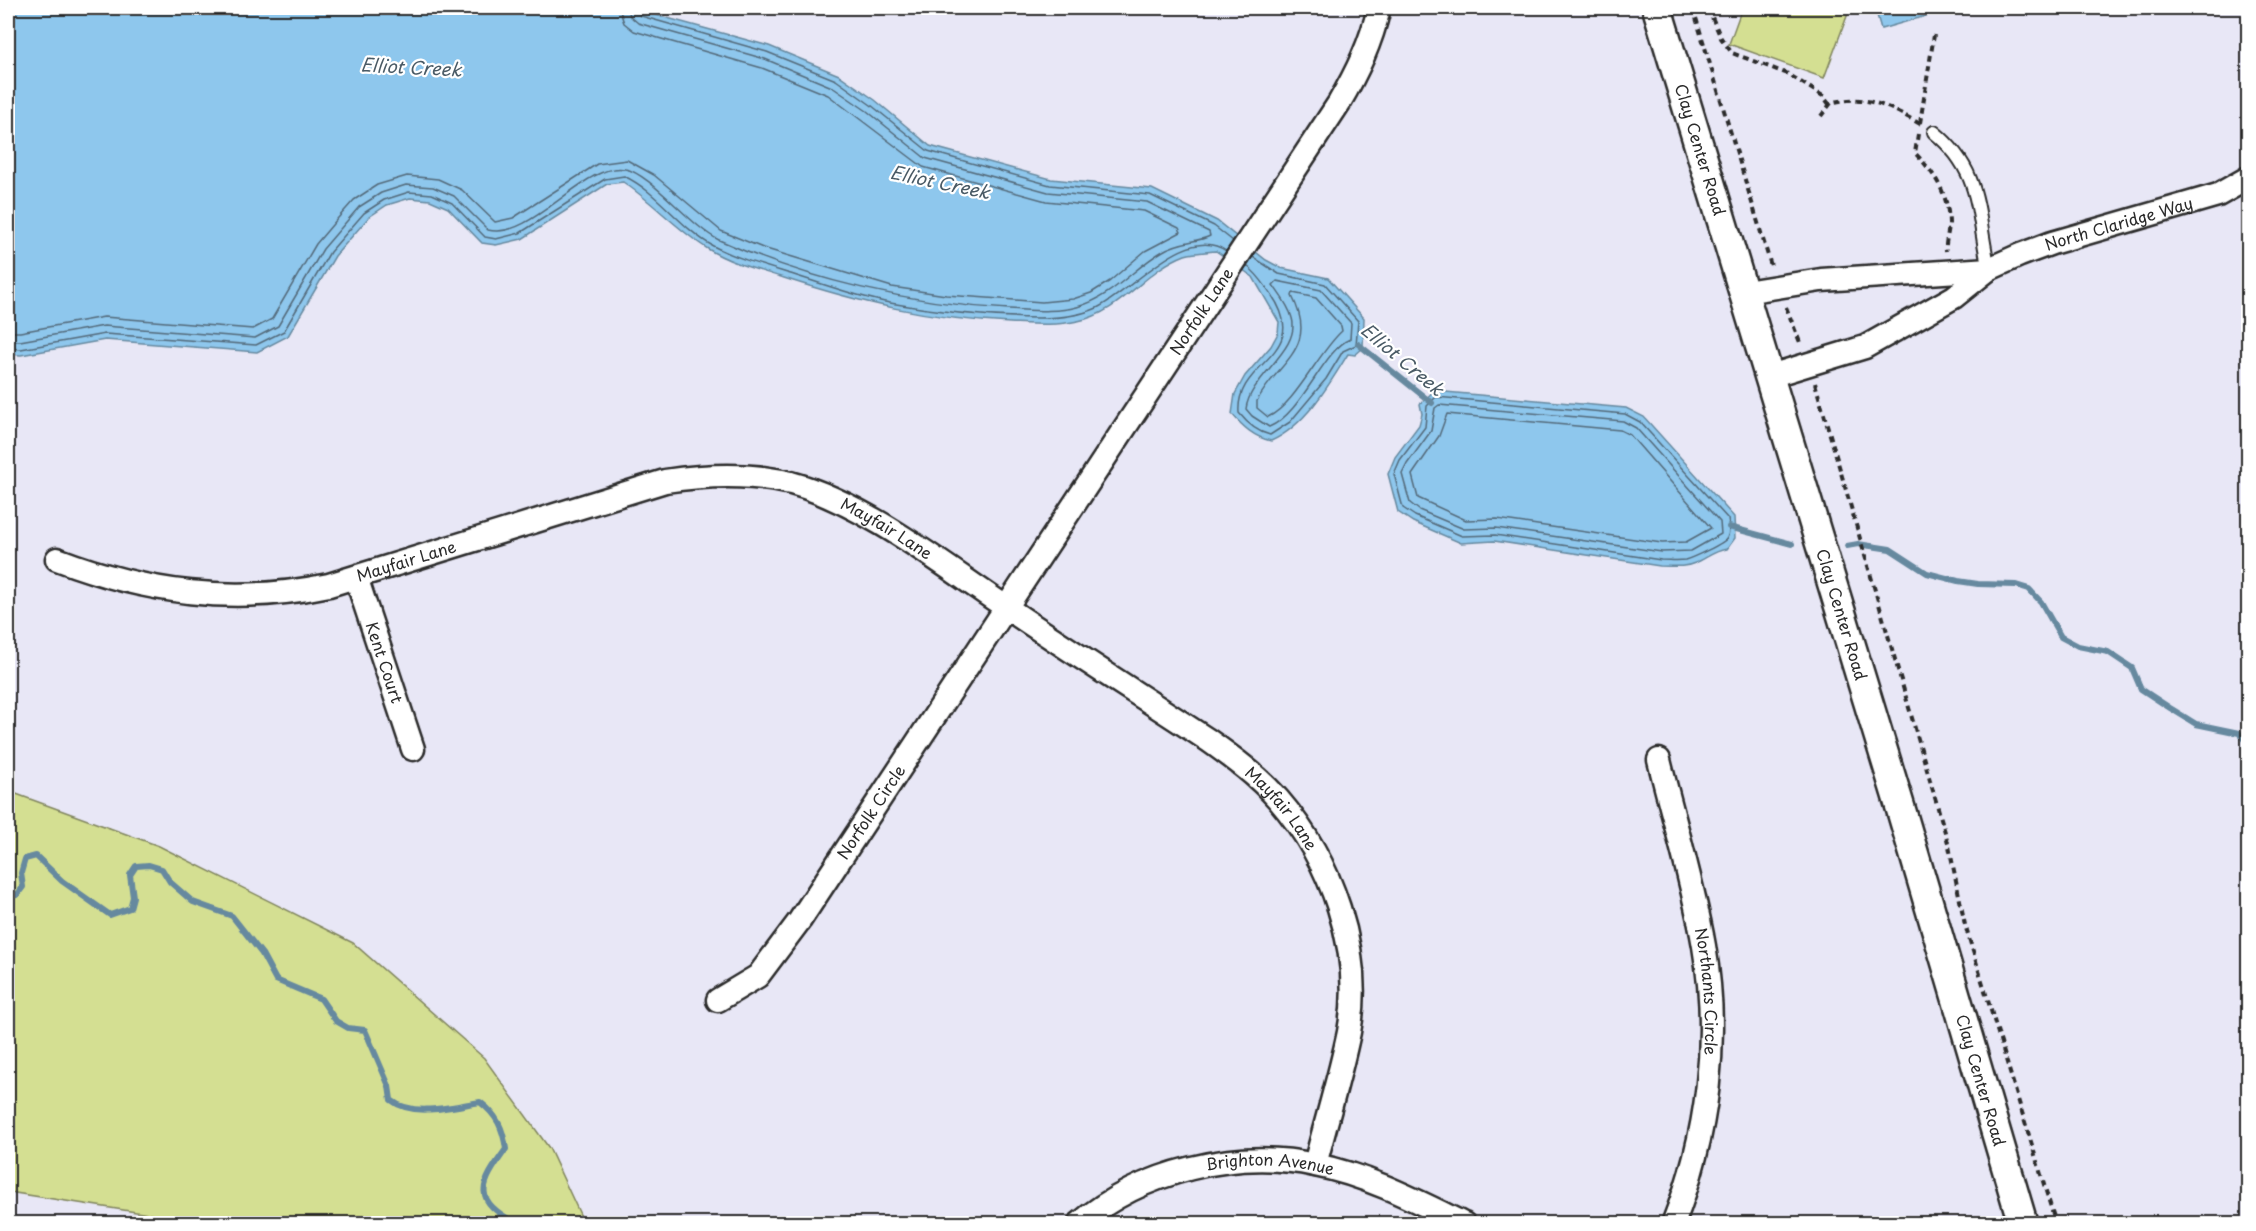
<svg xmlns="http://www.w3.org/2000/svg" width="2256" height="1231" font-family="'Playpen Sans',sans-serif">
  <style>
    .green { fill: #d4df92; stroke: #80855e; stroke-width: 1.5 }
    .water { fill: #8ec7ed; stroke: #66899f; stroke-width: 1.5 }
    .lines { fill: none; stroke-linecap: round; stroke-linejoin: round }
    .shore { stroke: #536979; stroke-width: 1.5 }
    .stream { stroke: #66899f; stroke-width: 6 }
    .service-casing { stroke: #2b2b2b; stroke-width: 16 }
    .minor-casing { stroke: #2b2b2b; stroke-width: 27 }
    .tertiary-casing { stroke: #2b2b2b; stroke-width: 33 }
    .path { stroke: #2b2b2b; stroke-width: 4; stroke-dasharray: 6 4.5; stroke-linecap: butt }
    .service { stroke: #fff; stroke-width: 12 }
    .minor { stroke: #fff; stroke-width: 22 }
    .tertiary { stroke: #fff; stroke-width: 28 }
    .labels { text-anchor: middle; stroke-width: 4.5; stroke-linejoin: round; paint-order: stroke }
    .street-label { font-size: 16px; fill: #2b2b2b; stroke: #fff }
    .water-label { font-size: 18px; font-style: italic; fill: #495a65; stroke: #fff }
  </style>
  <rect width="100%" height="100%" fill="#e8e7f6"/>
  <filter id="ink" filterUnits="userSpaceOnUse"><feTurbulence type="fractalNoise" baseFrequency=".0167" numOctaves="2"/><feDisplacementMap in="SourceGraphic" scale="12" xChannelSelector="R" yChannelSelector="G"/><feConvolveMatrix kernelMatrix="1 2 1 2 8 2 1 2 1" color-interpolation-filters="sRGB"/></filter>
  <g filter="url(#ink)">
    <!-- green -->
    <path class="green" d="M 1742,8 L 1850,8 L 1824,78 L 1729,44 Z
      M 8,791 L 159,846 L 353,943 L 484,1058 L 549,1148 L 584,1223 L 206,1223 L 9,1192 Z"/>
    <!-- water -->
    <path class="water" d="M 8,8 L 489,8 L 507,10 L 631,8 L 769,46 L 839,75 L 875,100 L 930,146 L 1051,179 L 1152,189 L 1217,221 L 1266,260 L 1281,268 L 1328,278 L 1364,318 L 1363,348 L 1355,355 L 1348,354 C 1329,385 1305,426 1271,441 C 1254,437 1243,427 1232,414 L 1235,394 L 1245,376 L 1271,346 L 1278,333 L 1279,322 L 1253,277 L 1216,251 C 1206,252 1194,252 1185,255 C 1145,270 1122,312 1078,321 C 1056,326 1032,324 1010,323 C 929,319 861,303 784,278 C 759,270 730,263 708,249 C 677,230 653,202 623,182 L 607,184 L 522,239 L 496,245 L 482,243 L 448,208 L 430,200 L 410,198 L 387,205 L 369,217 L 335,256 L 288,336 L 257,352 L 105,340 L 21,355 L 8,354 Z
      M 1875,8 L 1924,8 L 1926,16 L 1881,29 Z
      M 1434,391 L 1626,408 L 1644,417 L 1734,517 L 1735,538 L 1727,549 C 1713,551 1706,559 1695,563 C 1684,568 1672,566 1660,566 L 1494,541 L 1461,543 L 1413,522 L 1398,512 L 1388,474 L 1395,457 L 1419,425 L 1422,414 L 1420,404 Z"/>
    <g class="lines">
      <!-- shore -->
      <path class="shore" d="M 636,8 L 641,16 L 767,52 L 836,80 L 871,105 L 928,151 L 1050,185 L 1150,195 L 1214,226 L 1233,241
        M 1247,266 C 1258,274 1263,283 1271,294 C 1314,356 1235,360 1239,413 C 1247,423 1257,432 1270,435 L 1290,422 L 1326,379 L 1343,351 L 1356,345 L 1358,321 L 1325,284 L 1279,274 L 1253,257
        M 1277,281 L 1321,290 L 1351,323 L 1350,339 C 1323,350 1302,414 1269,427 L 1252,416 L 1246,409 C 1250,376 1301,350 1292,318 C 1289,306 1280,295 1273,285 Z
        M 1293,293 L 1316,298 L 1341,326 L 1342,331 C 1319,351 1295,405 1268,417 L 1257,408 L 1257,401 C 1279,360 1319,349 1292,296 Z
        M 8,332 L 20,332 L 104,317 L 253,329 L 272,319 L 316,244 L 338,218 L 354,200 L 377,185 L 407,176 L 438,179 L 462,190 L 495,222 L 513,218 L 597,164 L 627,160 L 654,175 L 721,231 L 763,248 L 892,287 L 946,295 L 1042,302 L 1073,299 L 1091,293 L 1110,281 L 1145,251 L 1181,232 L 1179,228 L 1144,211 L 1046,201 L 923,167 L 828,95 L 762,68 L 634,31 L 624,23 L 619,8
        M 8,341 L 20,341 L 104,326 L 255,338 L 278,326 L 323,249 L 359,207 L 381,193 L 406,185 L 433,187 L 454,196 L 488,230 C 532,241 585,161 625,169 C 650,173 691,227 719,240 C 808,280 912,304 1009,309 C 1031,310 1055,313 1077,307 C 1112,298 1133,268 1163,251 C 1179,241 1199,242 1210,236 L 1209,232 L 1147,202 L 1048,192 L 925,158 L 867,111 L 832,87 L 765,59 L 638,23 L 630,16 L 628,8
        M 8,348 L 21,349 L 105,334 L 256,345 L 284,331 L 330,252 L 364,213 L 384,200 L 409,192 L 432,194 L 452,203 L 485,237 L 496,239 L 520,233 L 605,179 L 624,176 C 658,192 680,228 713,246 C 738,259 768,267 794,275 C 826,285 858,297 890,303 C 939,312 990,317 1039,318 C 1059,318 1079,316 1097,308 C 1130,293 1187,222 1226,251
        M 1436,397 L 1625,414 L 1640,422 L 1728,519 C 1729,525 1730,533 1727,538 C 1725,543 1692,558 1685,560 C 1677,561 1669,560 1661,560 L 1495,535 L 1462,536 L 1415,516 L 1403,508 L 1394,474 L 1400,460 L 1425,427 L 1427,406 Z
        M 1439,405 L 1623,421 L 1636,428 L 1720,522 L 1721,534 L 1691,551 L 1662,552 L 1496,528 L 1464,529 L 1419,510 L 1410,503 L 1402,474 L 1407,464 L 1431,431 L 1435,408 Z
        M 1447,414 L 1620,430 L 1630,435 L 1711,528 L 1686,542 L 1662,543 L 1497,519 L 1466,520 L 1418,498 L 1412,475 L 1439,436 Z"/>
      <!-- stream -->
      <path class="stream" d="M 1358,344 L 1432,403
        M 1729,527 L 1792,544
        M 1847,546 L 1858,544 L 1890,549 L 1927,573 L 1958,581 L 1978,584 L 2016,585 L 2029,589 L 2041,602 L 2061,637 L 2078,646 L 2108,652 L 2132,668 L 2141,689 L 2170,708 L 2196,724 L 2239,733 L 2248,742
        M 8,896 L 17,895 L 23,887 L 21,873 L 25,859 L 36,856 L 62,881 L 110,915 L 130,908 L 133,897 L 130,875 L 136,866 L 149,865 L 162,869 L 170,882 L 193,902 L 232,916 L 262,954 L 276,980 L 321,999 L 336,1021 L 348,1028 L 365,1030 L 389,1086 L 391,1100 C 413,1118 454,1106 480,1102 C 497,1115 503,1128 506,1149 C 479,1187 472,1199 517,1224"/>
      <!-- service casing -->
      <g class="service-casing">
        <path id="service" d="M 1934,132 C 1983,172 1976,212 1989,269"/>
      </g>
      <!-- minor casing -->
      <g class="minor-casing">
        <g id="minor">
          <path d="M 1745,292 L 1821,280 L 1989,269"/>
          <path id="s1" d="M 1770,376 L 1865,347 L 1954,297 L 1989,269 L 2020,255 L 2052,243 L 2218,195 L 2248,178"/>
          <path id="s2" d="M 57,559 C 146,593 234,605 329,585 L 665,481 C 706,475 750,473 791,483 C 865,503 944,566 1007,608 C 1073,653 1141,696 1208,740 C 1232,757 1258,776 1278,799 C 1331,860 1364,951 1349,1032 C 1340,1076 1326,1121 1315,1165"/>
          <path id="s3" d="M 356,577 L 413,749"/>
          <path id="s4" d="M 1659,760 C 1674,821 1693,883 1704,946 C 1720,1039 1708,1136 1673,1224"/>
          <path id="s5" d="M 718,1000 L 758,976 L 800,920 L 1339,103 C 1357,72 1371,43 1379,8"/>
          <path id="s6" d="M 1079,1224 C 1141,1171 1236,1148 1315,1165 C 1367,1175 1417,1201 1464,1224"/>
        </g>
      </g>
      <!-- tertiary casing -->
      <g class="tertiary-casing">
        <g id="tertiary">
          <path id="s7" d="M 1657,8 L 1902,813 L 2023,1224"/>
        </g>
      </g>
      <!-- path -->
      <path class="path" d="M 1693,8 L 1772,269
        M 1708,8 L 1721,38 L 1732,53 L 1788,74 L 1823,96 L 1829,104
        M 1821,116 L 1831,103 C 1866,93 1892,108 1922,125
        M 1920,123 L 1934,35
        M 1918,134 L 1915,153 C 1935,174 1948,193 1949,223 C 1949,232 1945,241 1946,251
        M 1786,307 L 1801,345
        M 1815,383 L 1949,846 L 1965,925 L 2056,1224"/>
      <!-- service -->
      <use href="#service" class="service"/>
      <!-- minor -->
      <use href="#minor" class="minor"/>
      <!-- tertiary -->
      <use href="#tertiary" class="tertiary"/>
    </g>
  </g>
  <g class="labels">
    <!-- street labels -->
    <g class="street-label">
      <text dy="6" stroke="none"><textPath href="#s7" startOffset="148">Clay Center Road</textPath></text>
      <text dy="6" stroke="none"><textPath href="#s1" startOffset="384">North Claridge Way</textPath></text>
      <text dy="6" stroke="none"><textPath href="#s5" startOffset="846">Norfolk Lane</textPath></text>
      <text dy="6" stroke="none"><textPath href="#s2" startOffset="862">Mayfair Lane</textPath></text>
      <text dy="6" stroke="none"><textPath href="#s2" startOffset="358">Mayfair Lane</textPath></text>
      <text dy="6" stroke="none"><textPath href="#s7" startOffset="634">Clay Center Road</textPath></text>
      <text dy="6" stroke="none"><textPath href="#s3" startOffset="90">Kent Court</textPath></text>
      <text dy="6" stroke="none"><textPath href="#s2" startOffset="1348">Mayfair Lane</textPath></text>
      <text dy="6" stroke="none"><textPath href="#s5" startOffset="246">Norfolk Circle</textPath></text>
      <text dy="6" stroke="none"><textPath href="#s4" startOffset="237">Northants Circle</textPath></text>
      <text dy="6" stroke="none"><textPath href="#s7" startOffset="1120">Clay Center Road</textPath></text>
      <text dy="6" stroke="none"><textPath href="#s6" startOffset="206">Brighton Avenue</textPath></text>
    </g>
    <!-- water labels -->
    <g class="water-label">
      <text transform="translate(411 68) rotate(3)" y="6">Elliot Creek</text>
      <text transform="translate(940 183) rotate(12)" y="6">Elliot Creek</text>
      <text transform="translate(1402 360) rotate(40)" y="6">Elliot Creek</text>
    </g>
  </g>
  <!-- margin -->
  <rect width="2256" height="1231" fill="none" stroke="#fff" stroke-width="30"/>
  <rect x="15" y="15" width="2226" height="1201" fill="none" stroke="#2b2b2b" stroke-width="2" filter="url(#ink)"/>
</svg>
